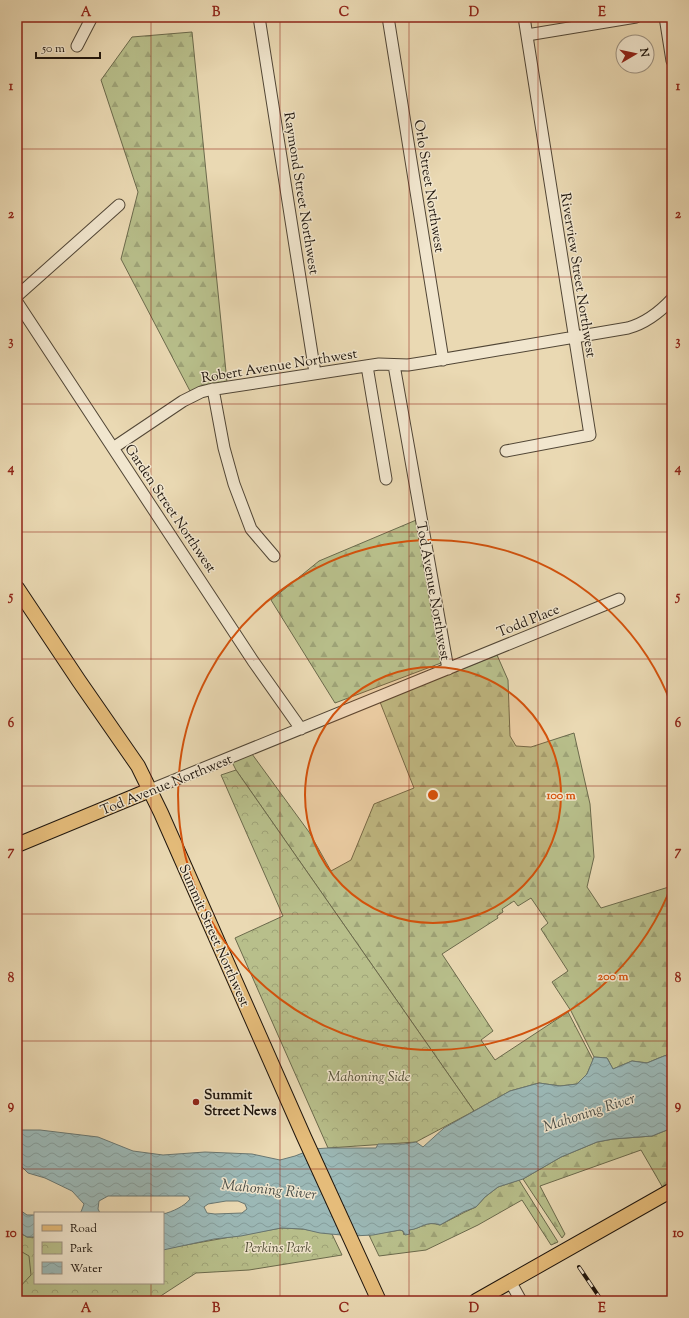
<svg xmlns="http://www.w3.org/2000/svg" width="689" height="1318" font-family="'Sorts Mill Goudy',serif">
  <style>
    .forest { fill: url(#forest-firs); stroke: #6b6a4c }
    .park { fill: url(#park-crowns); stroke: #6b6a4c }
    .garden { fill: #b8bf8b; stroke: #6b6a4c }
    .water { fill: url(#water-waves); stroke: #697772; fill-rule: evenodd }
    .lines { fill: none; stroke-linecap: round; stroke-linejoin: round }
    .minor-casing { stroke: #514636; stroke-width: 13 }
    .major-casing { stroke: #1e150d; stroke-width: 16 }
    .minor { stroke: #f1e6ce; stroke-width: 11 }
    .major { stroke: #e5bc7a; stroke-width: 14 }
    .rail-casing { stroke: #1e150d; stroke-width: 4 }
    .rail { stroke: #f1e6ce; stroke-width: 2.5; stroke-dasharray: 8; stroke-linecap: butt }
    .grid { fill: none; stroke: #8f2418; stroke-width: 1; stroke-opacity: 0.55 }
    .ring { fill: none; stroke: #d4520c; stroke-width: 2 }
    .poi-dot { fill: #8f2418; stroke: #f1e6ce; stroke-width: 1.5 }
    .labels { text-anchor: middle; stroke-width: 3; stroke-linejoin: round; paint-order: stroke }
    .street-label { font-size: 14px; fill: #1e150d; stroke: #f1e6ce }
    .park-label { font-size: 14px; font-style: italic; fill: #545039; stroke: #f1e6ce }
    .poi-label { font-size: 14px; font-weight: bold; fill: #1e150d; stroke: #f1e6ce; text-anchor: start }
    .water-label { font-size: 15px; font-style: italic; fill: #4a4e48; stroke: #f1e6ce }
    .centre { fill: #d4520c; stroke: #f1e6ce; stroke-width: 2 }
    .ring-label { font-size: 12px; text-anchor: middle; font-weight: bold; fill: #d4520c; stroke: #f1e6ce; stroke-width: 3; stroke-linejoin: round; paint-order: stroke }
    .neatline { fill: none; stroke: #8f2418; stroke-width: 1.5 }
    .grid-label { font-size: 13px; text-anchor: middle; font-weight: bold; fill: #8f2418 }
  </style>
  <defs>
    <pattern id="forest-firs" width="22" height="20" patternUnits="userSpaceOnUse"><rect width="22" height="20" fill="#b8bf8b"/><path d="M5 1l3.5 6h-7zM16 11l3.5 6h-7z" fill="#9ea377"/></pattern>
    <pattern id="park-crowns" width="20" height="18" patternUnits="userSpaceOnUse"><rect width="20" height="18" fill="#b8bf8b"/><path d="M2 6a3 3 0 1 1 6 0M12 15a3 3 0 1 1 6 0" fill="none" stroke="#9ea377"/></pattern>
    <pattern id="water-waves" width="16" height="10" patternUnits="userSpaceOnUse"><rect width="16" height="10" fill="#9bb8b6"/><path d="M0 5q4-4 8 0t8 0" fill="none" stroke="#859d9b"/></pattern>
  </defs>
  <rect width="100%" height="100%" fill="#ead9b3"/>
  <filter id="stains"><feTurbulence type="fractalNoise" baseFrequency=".005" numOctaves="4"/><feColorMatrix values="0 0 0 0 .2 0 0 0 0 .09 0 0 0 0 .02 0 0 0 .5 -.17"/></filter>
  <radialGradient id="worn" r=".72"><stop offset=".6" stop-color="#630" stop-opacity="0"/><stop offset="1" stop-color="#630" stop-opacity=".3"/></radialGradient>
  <!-- forest -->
  <path class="forest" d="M 192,32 L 227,382 L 190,391 L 121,259 L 138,192 L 101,80 L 132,37 Z
    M 421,518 L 441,663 L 335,703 L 271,600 L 319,561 Z
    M 497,655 L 508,680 L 510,736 L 516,746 L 531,747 L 574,733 L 590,804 L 594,857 L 587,887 L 601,908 L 672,886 L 672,1053 L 659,1058 L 647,1063 L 632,1061 L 613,1069 L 607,1058 L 594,1057 L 571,1011 L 552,982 L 568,971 L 541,929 L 548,923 L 531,898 L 518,906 L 514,901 L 502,909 L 503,912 L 497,916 L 498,918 L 442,954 L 493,1031 L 481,1040 L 495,1060 L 568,1012 L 593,1060 L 587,1074 L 577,1084 L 560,1086 L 539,1083 L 510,1091 L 474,1111 L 236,770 L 232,762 L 252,754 L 309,832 L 331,871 L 351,860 L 374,804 L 414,788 L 380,702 Z
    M 672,1128 L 672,1183 L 663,1188 L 641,1150 L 540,1186 L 565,1234 L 562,1238 L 523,1179 L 561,1157 L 597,1142 L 613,1139 L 652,1136 Z
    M 519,1180 L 558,1242 L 551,1245 L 522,1200 L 478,1225 L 426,1250 L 379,1256 L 369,1235 L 400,1230 L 403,1231 L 404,1235 L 408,1230 C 421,1229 426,1220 440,1225 L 465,1212 L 476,1207 L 485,1197 L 498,1187 Z"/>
  <!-- park -->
  <path class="park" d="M 236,770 L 474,1111 L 416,1142 L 328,1148 L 235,938 L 283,916 L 221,775 Z
    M 281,1228 L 303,1229 L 332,1234 L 342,1255 L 249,1270 L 196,1273 L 153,1301 L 17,1301 L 17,1231 L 27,1237 L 35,1237 L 35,1283 L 163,1283 L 163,1249 Z"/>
  <!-- garden -->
  <path class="garden" d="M 17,1249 L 29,1256 L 31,1275 L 17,1290 Z"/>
  <!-- water -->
  <path class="water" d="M 672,1053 L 672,1128 L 652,1136 L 613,1139 L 597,1142 L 561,1157 L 523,1179 L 498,1187 L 485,1197 L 476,1207 L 463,1212 L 440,1225 C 426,1220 421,1229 409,1230 L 410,1234 L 405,1235 L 403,1231 L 400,1230 L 373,1235 L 352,1236 L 320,1233 L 303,1229 L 281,1228 L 241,1236 L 214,1239 L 163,1250 L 163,1214 C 172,1212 185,1206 190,1199 L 188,1196 L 108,1196 L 99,1201 L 98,1209 L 100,1213 L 79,1213 L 81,1212 L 84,1204 L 72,1191 L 45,1178 L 28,1173 L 17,1162 L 17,1130 L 40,1130 L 98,1137 L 133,1151 L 163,1155 L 205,1152 L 252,1154 L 280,1160 L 295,1156 L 313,1149 L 328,1148 L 376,1148 L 378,1144 L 404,1144 L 416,1142 L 423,1147 L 444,1128 L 510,1091 L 539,1083 L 560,1086 L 577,1084 L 587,1074 L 594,1057 L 607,1058 L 613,1069 L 632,1061 L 647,1063 L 659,1058 ZM 226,1201 L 238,1201 L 245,1204 L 247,1209 L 242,1213 L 215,1214 L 207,1213 L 204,1207 L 208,1204 Z
    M 17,1208 L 27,1215 L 35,1215 L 35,1237 L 27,1237 L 17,1231 Z"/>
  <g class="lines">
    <!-- minor casing -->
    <g class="minor-casing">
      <path id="minor" d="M 259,17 L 315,373
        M 388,17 L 443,360
        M 665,17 L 672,61
        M 527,35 L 636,17
        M 77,46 L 92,17
        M 17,296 L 119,205
        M 17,302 L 253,661 L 301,729
        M 394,365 L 448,669
        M 367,366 L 386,479
        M 213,389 L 224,448 L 234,484 L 251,529 L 274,556
        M 113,448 L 183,401 L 201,392 L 209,390 L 379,364 L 408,365 L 427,362 L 628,328 C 646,323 659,313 672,299
        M 506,451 L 590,435 L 524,17
        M 150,790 L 619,599
        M 510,1281 L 521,1301"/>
    </g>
    <!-- major casing -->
    <g class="major-casing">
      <path id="major" d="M 17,588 L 79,681 L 138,766 L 161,813 L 304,1137 L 379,1301
        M 17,845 L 150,790
        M 476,1301 L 672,1190"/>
    </g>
    <!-- minor -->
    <use href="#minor" class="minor"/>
    <!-- major -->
    <use href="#major" class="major"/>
    <!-- rail casing -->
    <g class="rail-casing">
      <path id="rail" d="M 579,1267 L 602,1301"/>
    </g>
    <!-- rail -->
    <use href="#rail" class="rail"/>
  </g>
  <!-- grid -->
  <path class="grid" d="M 151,17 L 151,1213M 280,17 L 280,1301M 409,17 L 409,1301M 538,17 L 538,1301M 17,149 L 672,149M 17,277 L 672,277M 17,404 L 672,404M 17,532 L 672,532M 17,659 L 672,659M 17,786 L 672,786M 17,914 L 672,914M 17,1041 L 672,1041M 17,1169 L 672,1169M 151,1283 L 151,1301"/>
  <!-- distance rings -->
  <circle cx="433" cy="795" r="128" fill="#d4520c" fill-opacity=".12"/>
  <g class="ring">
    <circle cx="433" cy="795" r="128"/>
    <path d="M672 884A255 255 0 1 1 672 706"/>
  </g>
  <!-- markers -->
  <circle class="poi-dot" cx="196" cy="1102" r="4"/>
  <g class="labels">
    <!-- street labels -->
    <g class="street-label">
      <text transform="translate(430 186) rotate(81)" y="5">Orlo Street Northwest</text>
      <text transform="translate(302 193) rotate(81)" y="5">Raymond Street Northwest</text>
      <text transform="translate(579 275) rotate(81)" y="5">Riverview Street Northwest</text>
      <text transform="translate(279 365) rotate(-9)" y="5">Robert Avenue Northwest</text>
      <text transform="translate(171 508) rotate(56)" y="5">Garden Street Northwest</text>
      <text transform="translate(434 591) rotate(80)" y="5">Tod Avenue Northwest</text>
      <text transform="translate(528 620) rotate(-22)" y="5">Todd Place</text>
      <text transform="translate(166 784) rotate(-22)" y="5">Tod Avenue Northwest</text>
      <text transform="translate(215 935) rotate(66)" y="5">Summit Street Northwest</text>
    </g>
    <!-- park labels -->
    <g class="park-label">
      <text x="369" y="1081">Mahoning Side</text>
      <text x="278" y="1252">Perkins Park</text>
    </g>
    <!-- poi labels -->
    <g class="poi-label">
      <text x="204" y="1099">Summit<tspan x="204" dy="16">Street News</tspan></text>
    </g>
    <!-- water labels -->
    <g class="water-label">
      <text transform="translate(589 1112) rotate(-18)" y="5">Mahoning River</text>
      <text transform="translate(269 1189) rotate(6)" y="5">Mahoning River</text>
    </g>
  </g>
  <circle cx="433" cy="795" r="6" class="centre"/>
  <g class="ring-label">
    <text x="561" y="799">100 m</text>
    <text x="613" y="980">200 m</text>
  </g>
  <!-- margin -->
  <rect width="689" height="1318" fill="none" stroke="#ead9b3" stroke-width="44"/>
  <!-- legend -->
  <rect x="34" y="1212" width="130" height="72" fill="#f1e6ce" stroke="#9d9281"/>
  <rect x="42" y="1225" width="20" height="6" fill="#e5bc7a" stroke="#9d9281"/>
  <text x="70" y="1232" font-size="12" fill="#1e150d">Road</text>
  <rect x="42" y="1242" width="20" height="12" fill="url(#park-crowns)" stroke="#9d9281"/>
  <text x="70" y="1252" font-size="12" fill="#1e150d">Park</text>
  <rect x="42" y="1262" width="20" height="12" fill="url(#water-waves)" stroke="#9d9281"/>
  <text x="70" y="1272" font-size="12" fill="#1e150d">Water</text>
  <!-- north arrow -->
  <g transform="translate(635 54) rotate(81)"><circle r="19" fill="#f1e6ce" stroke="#9d9281"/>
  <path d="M0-3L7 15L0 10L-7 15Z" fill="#8f2418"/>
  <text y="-6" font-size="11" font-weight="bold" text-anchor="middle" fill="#1e150d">N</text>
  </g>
  <!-- scale -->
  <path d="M36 52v6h64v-6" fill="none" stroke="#1e150d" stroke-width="2"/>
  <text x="42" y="52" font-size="12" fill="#1e150d" stroke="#f1e6ce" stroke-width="3" paint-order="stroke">50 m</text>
  <rect x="22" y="22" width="645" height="1274" class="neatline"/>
  <g class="grid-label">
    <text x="86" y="16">A</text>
    <text x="216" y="16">B</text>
    <text x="344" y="16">C</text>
    <text x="474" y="16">D</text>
    <text x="602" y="16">E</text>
    <text x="11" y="90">1</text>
    <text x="678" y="90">1</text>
    <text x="11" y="218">2</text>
    <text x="678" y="218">2</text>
    <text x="11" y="345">3</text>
    <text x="678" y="345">3</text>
    <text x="11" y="472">4</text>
    <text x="678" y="472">4</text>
    <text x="11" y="600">5</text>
    <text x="678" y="600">5</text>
    <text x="11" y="727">6</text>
    <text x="678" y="727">6</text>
    <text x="11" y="855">7</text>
    <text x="678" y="855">7</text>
    <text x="11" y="982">8</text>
    <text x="678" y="982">8</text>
    <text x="11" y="1109">9</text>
    <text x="678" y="1109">9</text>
    <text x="11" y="1237">10</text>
    <text x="678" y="1237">10</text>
    <text x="86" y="1312">A</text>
    <text x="216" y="1312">B</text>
    <text x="344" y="1312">C</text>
    <text x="474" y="1312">D</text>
    <text x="602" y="1312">E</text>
  </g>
  <rect width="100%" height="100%" filter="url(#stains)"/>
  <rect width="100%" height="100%" fill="url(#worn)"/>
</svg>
